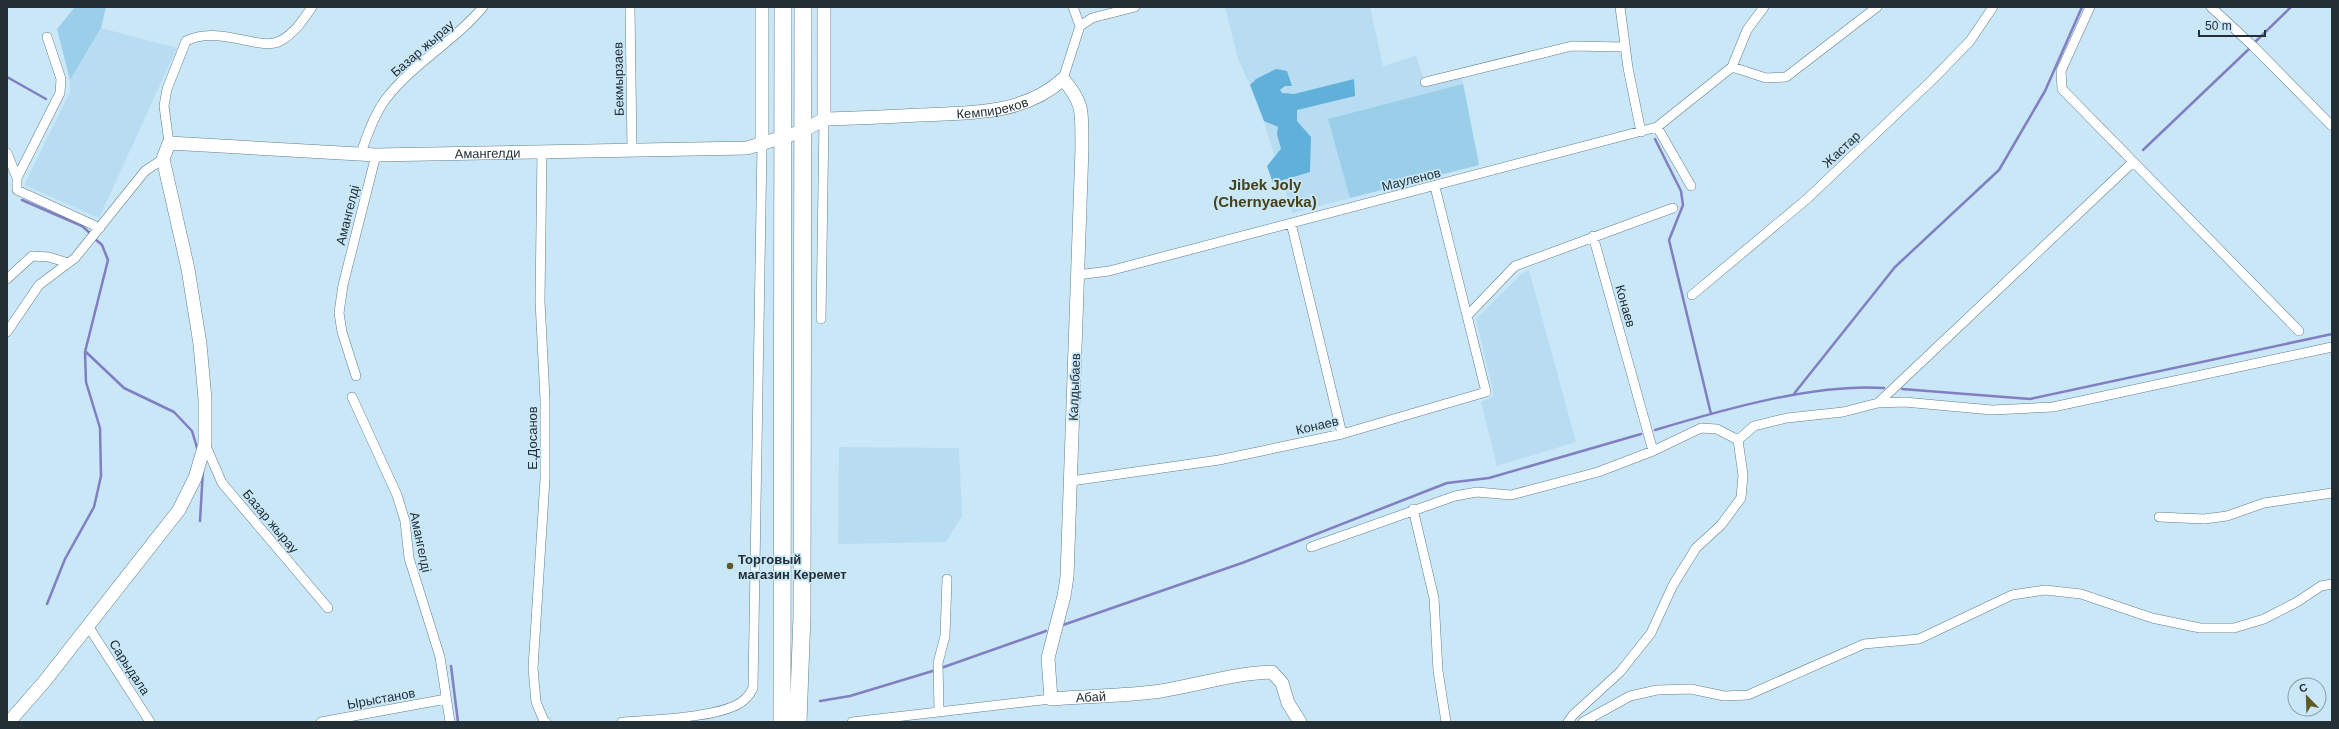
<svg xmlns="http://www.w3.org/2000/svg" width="2339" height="729" font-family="Arial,sans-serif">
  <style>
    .built { fill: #b8ddf2 }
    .green { fill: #9bcee9 }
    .forest { fill: #60b0d9 }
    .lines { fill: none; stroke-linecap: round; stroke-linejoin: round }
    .stream { stroke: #817fc1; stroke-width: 2.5 }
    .street-casing { stroke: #637e8d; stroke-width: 10 }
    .secondary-casing { stroke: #637e8d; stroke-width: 14 }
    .highway-casing { stroke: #637e8d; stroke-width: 18 }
    .street { stroke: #fff; stroke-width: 9 }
    .secondary { stroke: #fff; stroke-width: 13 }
    .highway { stroke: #fff; stroke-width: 17 }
    .poi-dot { fill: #5f5925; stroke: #c9e7f7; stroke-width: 1.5 }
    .labels { text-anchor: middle; stroke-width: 3.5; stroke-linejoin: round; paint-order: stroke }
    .street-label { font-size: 13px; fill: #232f35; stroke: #c9e7f7 }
    .poi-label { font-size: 13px; font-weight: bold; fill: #232f35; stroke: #c9e7f7; text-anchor: start }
    .quarter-label { font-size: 15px; font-weight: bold; fill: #464118; stroke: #c9e7f7 }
  </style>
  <rect width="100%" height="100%" fill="#c9e7f7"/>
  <!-- built -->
  <path class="built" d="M 1225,7 L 1370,7 L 1383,66 L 1416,56 L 1426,85 L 1462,76 L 1479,165 L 1292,213 L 1258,102 L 1238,59 Z
    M 101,28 L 177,48 L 99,218 L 24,185 L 70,92 L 70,80 Z
    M 1529,270 L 1576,442 L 1497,466 L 1481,402 L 1494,396 L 1476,319 L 1520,275 Z
    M 839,447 L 959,448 L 962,516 L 946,542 L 838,544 Z"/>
  <!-- green -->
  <path class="green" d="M 75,7 L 106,7 L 101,28 L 70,80 L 57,29 Z
    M 1463,84 L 1479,165 L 1350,198 L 1328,119 Z"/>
  <!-- forest -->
  <path class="forest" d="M 1276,69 L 1287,71 L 1292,86 L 1285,86 L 1280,90 L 1282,93 L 1294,94 L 1354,79 L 1355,96 L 1297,110 L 1297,121 L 1311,137 L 1310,172 L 1273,183 L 1267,166 L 1281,149 L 1277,134 L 1278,127 L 1264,121 L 1250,85 L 1256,79 Z"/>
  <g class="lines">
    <!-- stream -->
    <path class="stream" d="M 2254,43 L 2291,7
      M 7,77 L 46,99
      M 1655,139 L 1681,191 L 1683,205 L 1669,240 L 1711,414
      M 2143,150 L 2249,49
      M 22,200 L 82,226 L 91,234
      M 86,352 L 124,388 L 174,412 L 192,431 L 198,451
      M 1902,389 L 2030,399 L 2332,334
      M 1793,395 L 1895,267 L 1999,170 L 2045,91 L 2082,7
      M 1655,430 C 1722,410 1815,383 1884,388
      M 200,521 L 203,470
      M 47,604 L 65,559 L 94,507 L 101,476 L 100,428 L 86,382 L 85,352 L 108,260 L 102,245 L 94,238
      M 1063,625 L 1242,563 L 1447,483 L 1489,478 L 1641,434
      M 451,666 L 458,722
      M 941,668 L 1046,631
      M 820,701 L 850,696 L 936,670"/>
    <!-- street casing -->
    <g class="street-casing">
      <path id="street" d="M 630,7 L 632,151
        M 1073,7 L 1080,26
        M 1620,7 L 1628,68 L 1641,132
        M 2090,7 L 2061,71 L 2062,89 L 2299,331
        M 2211,7 L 2254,47 L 2332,126
        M 47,37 L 61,79 L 60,93 L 17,178 L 17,190 L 100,228
        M 1732,67 L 1766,78 L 1786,77 L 1877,7
        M 1063,79 L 1080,26 L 1092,18 L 1135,7
        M 1425,82 L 1572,46 L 1625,47
        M 1657,127 L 1691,186
        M 169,143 L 164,106 L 167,89 L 186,41 C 218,24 260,52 280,41 C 295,33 303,20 312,7
        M 542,151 L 540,301 L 545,399 L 545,479 L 533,668 L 536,702 L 544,721 L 546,722
        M 7,153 L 17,178
        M 361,153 C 367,135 374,115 385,100 C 412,64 454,42 483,7
        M 1291,223 L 1342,434
        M 1593,236 L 1653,451
        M 1077,275 L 1109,271 L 1657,127 L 1732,67 L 1747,30 L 1764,7
        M 7,279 L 32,256 L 49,257 L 68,263
        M 1692,295 L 1808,198 L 1932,80 L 1970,41 L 1993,7
        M 1468,315 L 1515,266 L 1673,208
        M 821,319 L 824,119
        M 7,332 L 39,285 L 75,258 L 145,171 L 163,159
        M 356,376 L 342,332 L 339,313 L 343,285 L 376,155
        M 352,397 L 397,495 L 405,521 L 409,558 L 440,657 L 450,722
        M 1878,403 L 2133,162
        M 205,444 L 222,483 L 328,608
        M 1071,481 L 1219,460 L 1342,434 L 1486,392 L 1435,187
        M 1413,509 L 1434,598 L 1438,671 L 1446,722
        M 2159,517 L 2204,519 L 2227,516 L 2264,503 L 2332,493
        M 1311,547 L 1455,496 L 1477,492 L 1511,495 L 1598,472 L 1653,451 L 1701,428 L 1717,429 L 1738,440 L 1754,426 L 1787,418 L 1843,412 L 1878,403 L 1904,402 L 1992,410 L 2053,407 L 2332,347
        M 88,626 L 150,722
        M 939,712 L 938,663 L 945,636 L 947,579
        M 321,722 L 446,699
        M 622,722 C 648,720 725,718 744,700 C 748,697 751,692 753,688 L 762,145
        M 852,722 L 1051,699
        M 1568,722 L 1573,715 L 1620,672 L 1651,633 L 1673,585 L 1696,548 L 1721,525 L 1741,498 L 1743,475 L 1738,440
        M 1583,722 L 1630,696 L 1657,690 L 1691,689 L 1724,696 L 1748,695 L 1864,644 L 1919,639 L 2012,595 L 2045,590 L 2081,594 L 2152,618 L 2200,628 L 2234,628 L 2264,619 L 2297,602 L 2321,586 L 2332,584"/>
    </g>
    <!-- secondary casing -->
    <g class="secondary-casing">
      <g id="secondary">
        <path d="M 824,119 L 824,7"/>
        <path d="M 762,145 L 762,7"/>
        <path id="s1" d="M 9,722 L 44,682 L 179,510 L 195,478 L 205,444 L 205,399 L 200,344 L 188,269 L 163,159 L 169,143 L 376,155 L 747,148 L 803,131 L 824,119 C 855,118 887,117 918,115 C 969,113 1024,115 1063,79 C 1086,106 1081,114 1082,148 L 1067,577 L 1064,596 L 1048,658 L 1051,699 C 1087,696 1125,696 1161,691 C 1198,685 1234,673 1272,672 L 1282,683 L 1288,703 L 1300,722"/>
      </g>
    </g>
    <!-- highway casing -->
    <g class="highway-casing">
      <path id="highway" d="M 782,722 L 783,7
        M 798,722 L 802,616 L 803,7"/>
    </g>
    <!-- street -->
    <use href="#street" class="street"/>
    <!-- secondary -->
    <use href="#secondary" class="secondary"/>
    <!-- highway -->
    <use href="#highway" class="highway"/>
  </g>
  <!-- markers -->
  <circle class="poi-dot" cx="730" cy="566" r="4"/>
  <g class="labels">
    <!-- street labels -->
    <g class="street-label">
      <text transform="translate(422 48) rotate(-41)" y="5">Базар жырау</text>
      <text transform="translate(618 79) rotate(-91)" y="5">Бекмырзаев</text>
      <text dy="5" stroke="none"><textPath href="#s1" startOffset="1479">Кемпиреков</textPath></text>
      <text transform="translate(1841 149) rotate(-43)" y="5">Жастар</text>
      <text dy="5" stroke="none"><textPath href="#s1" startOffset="968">Амангелди</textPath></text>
      <text transform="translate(1411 179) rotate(-14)" y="5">Мауленов</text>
      <text transform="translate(347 215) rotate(-76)" y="5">Амангелді</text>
      <text transform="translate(1626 306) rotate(74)" y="5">Конаев</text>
      <text transform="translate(1074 387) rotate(-88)" y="5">Калдыбаев</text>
      <text transform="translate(1317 425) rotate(-13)" y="5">Конаев</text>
      <text transform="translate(532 438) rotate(-90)" y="5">Е.Досанов</text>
      <text transform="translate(271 521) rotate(50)" y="5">Базар жырау</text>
      <text transform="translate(421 542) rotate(78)" y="5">Амангелді</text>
      <text transform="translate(130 667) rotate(57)" y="5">Сарыдала</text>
      <text dy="5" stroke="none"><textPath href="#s1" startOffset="2225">Абай</textPath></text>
      <text transform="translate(381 698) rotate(-10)" y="5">Ырыстанов</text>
    </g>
    <!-- poi labels -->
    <g class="poi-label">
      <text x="738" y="564">Торговый<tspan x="738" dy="15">магазин Керемет</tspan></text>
    </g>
    <!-- quarter labels -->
    <g class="quarter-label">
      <text x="1265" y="190">Jibek Joly<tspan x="1265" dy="17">(Chernyaevka)</tspan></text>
    </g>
  </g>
  <!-- border -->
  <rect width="2339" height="729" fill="none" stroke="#232f35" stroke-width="16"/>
  <!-- north arrow -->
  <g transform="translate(2307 697) rotate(337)"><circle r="19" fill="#c9e7f7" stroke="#879da9"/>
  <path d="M0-3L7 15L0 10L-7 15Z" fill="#5f5925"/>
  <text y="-6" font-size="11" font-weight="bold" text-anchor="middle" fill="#232f35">С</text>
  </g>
  <!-- scale -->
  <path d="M2199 30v6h66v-6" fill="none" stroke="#232f35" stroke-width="2"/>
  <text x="2205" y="30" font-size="12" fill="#232f35" stroke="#c9e7f7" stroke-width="3" paint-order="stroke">50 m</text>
</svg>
